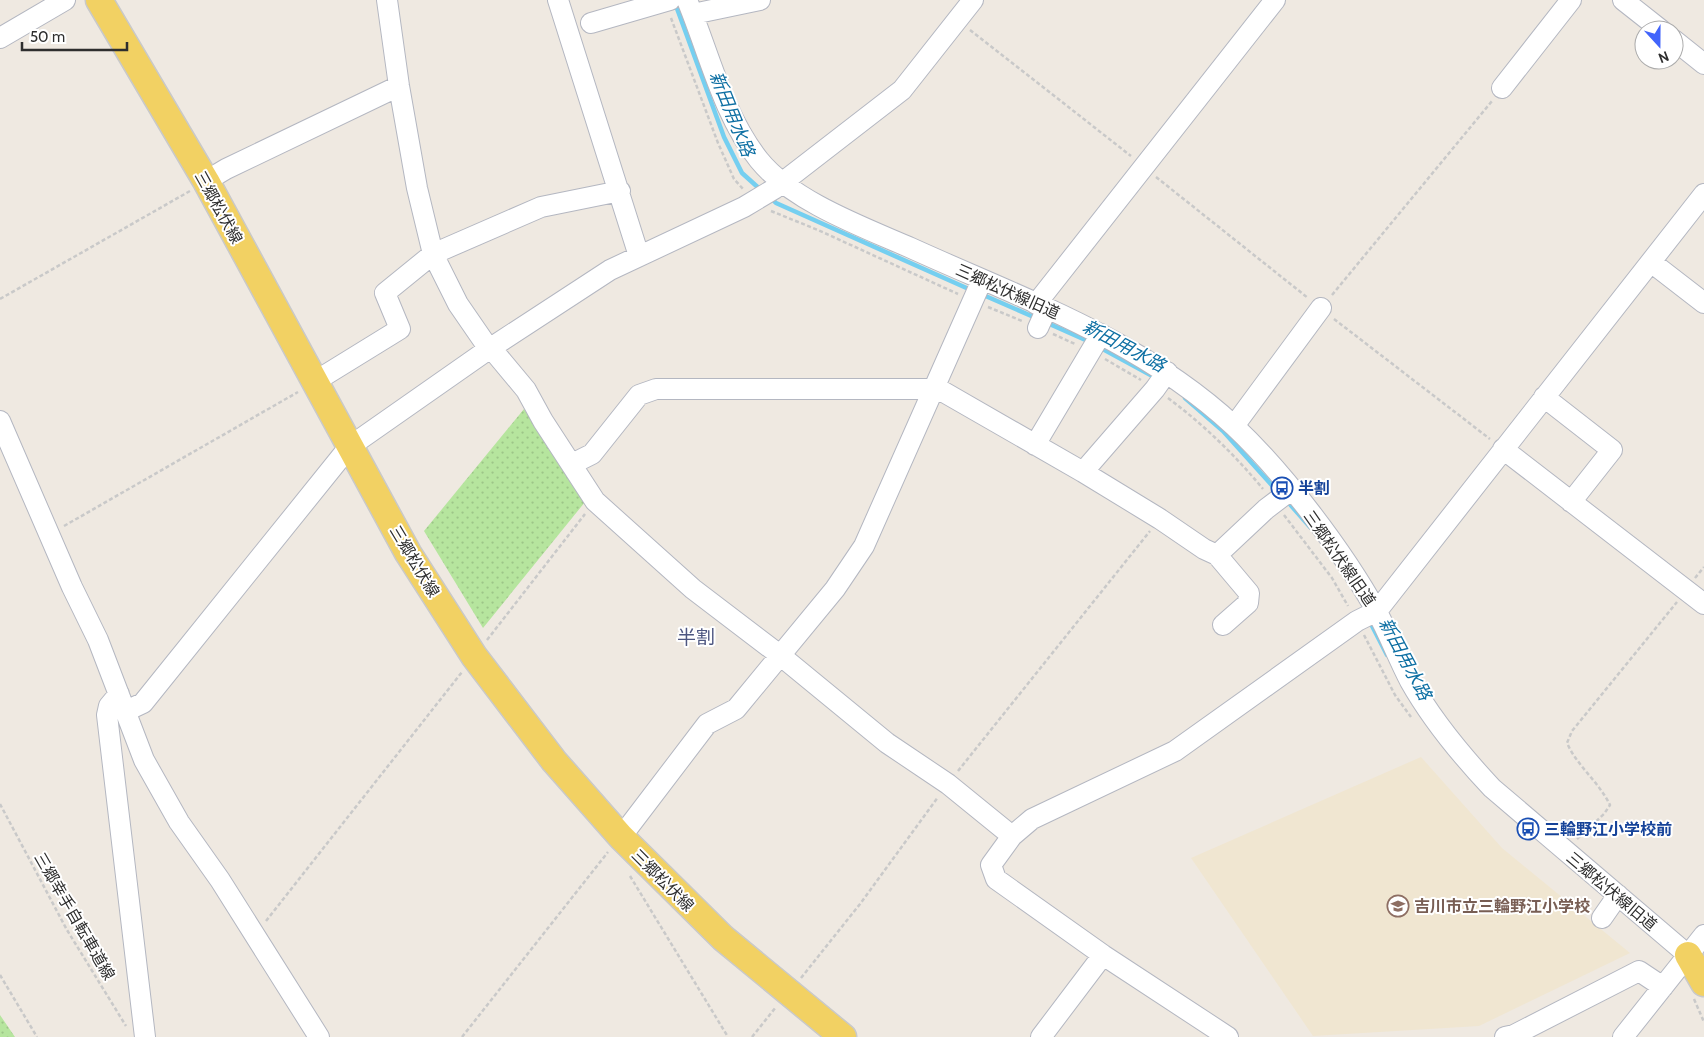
<svg xmlns="http://www.w3.org/2000/svg" width="1704" height="1037" font-family="Cabin,'Noto Sans JP',sans-serif">
  <style>
    .education { fill: #f0e6d1 }
    .grass { fill: url(#grass-dots) }
    .lines { fill: none; stroke-linecap: round; stroke-linejoin: round }
    .stream { stroke: #75cff0; stroke-width: 4.5 }
    .minor-casing { stroke: #b4b7c1; stroke-width: 22 }
    .major-casing { stroke: #c9c9c9; stroke-width: 29 }
    .path { stroke: #c9c9c9; stroke-width: 2.5; stroke-dasharray: 4 2.5; stroke-linecap: butt }
    .minor { stroke: #fff; stroke-width: 20 }
    .major { stroke: #f2d163; stroke-width: 26 }
    .labels { text-anchor: middle; stroke-width: 4; stroke-linejoin: round; paint-order: stroke }
    .street-label { font-size: 16px; fill: #2e2e2e; stroke: #fff }
    .transit-label { font-size: 16px; font-weight: bold; fill: #164399; stroke: #fff; text-anchor: start }
    .education-label { font-size: 16px; font-weight: bold; fill: #785e54; stroke: #fff; text-anchor: start }
    .water-label { font-size: 18px; font-style: italic; fill: #0d6fa3; stroke: #fff }
    .quarter-label { font-size: 19px; fill: #4d5680; stroke: #fff }
  </style>
  <defs>
    <pattern id="grass-dots" width="8" height="8" patternUnits="userSpaceOnUse" patternTransform="scale(1.25)"><rect width="8" height="8" fill="#b6e59e"/><path d="M2 2h.1M6 6h.1" fill="none" stroke="#9dc588" stroke-width="1.8" stroke-linecap="round"/></pattern>
  </defs>
  <rect width="100%" height="100%" fill="#efe9e1"/>
  <!-- education -->
  <path class="education" d="M 1421,757 L 1502,848 L 1630,953 L 1479,1026 L 1313,1036 L 1191,858 Z"/>
  <!-- grass -->
  <path class="grass" d="M 524,409 L 585,502 L 483,628 L 424,531 Z
    M 0,1015 L 15,1037 L 0,1037 Z"/>
  <g class="lines">
    <!-- stream -->
    <path class="stream" d="M 675,3 L 724,137 L 742,173 L 762,191
      M 770,197 L 776,203 L 971,290
      M 981,294 L 1036,318
      M 1045,322 L 1090,342
      M 1099,347 L 1156,378
      M 1185,398 L 1223,431 L 1278,492
      M 1287,501 L 1310,527
      M 1369,620 L 1387,655"/>
    <!-- minor casing -->
    <g class="minor-casing">
      <path id="minor" d="M 387,0 L 399,86 L 417,188 L 433,254 L 458,304 L 489,349
        M 558,0 L 639,256
        M 687,0 C 709,53 723,115 759,160 C 792,201 863,227 911,248 C 1023,299 1142,340 1234,426 C 1284,473 1343,551 1377,612 C 1389,634 1398,658 1410,681 C 1432,720 1461,755 1492,788 L 1688,955
        M 1623,0 L 1661,30
        M 693,14 L 760,0
        M 591,23 L 670,0
        M 0,38 L 65,0
        M 1674,40 L 1704,64
        M 1502,88 L 1571,0
        M 206,181 L 226,169 L 399,86
        M 1651,262 L 1704,303
        M 1036,304 L 1275,0
        M 1038,328 L 1047,308
        M 491,348 L 526,390 L 543,421 L 595,501 L 693,589 L 781,656 L 887,743 L 948,784 L 1012,836
        M 314,382 L 400,329 L 385,293 L 433,254 L 541,207 L 620,191
        M 935,387 L 1083,472 L 1160,519 L 1204,549 L 1217,555 L 1249,593 L 1248,603 L 1223,625
        M 1544,397 L 1612,450 L 1571,502
        M 0,421 L 72,587 L 98,640 L 144,760 L 179,822 L 220,880 L 319,1037
        M 1234,426 L 1321,308
        M 1035,445 L 1101,334
        M 1503,449 L 1704,604
        M 572,464 L 592,454 L 639,395 L 656,389 L 934,389
        M 1083,472 L 1155,389 L 1167,372
        M 1217,555 L 1266,509 L 1291,490
        M 119,694 L 109,706 L 107,715 L 145,1037
        M 126,711 L 143,703 L 349,447 L 489,349 L 610,270 L 744,207 L 774,189 L 902,90 L 973,0
        M 621,837 L 707,724 L 736,709 L 835,589 L 864,546 L 982,280
        M 1602,918 L 1618,895
        M 1041,1037 L 1103,955
        M 1228,1037 L 1103,955 L 996,879 L 991,865 L 1012,836 L 1032,819 L 1175,751 L 1357,621 L 1377,611 L 1704,194
        M 1505,1037 L 1514,1035 L 1639,971 L 1663,987
        M 1623,1037 L 1704,935"/>
    </g>
    <!-- major casing -->
    <g class="major-casing">
      <path id="major" d="M 99,0 L 206,181 L 408,553 L 474,656 L 554,761 L 621,837 L 723,938 L 843,1037
        M 1688,955 L 1704,983"/>
    </g>
    <!-- path -->
    <path class="path" d="M 671,18 L 718,143 L 734,179 L 743,189
      M 970,30 L 1131,156
      M 1156,177 L 1308,298
      M 771,211 L 818,230 L 958,294
      M 1332,295 L 1492,101
      M 0,299 L 190,191
      M 988,307 L 1022,321
      M 1334,319 L 1490,439
      M 1053,334 L 1075,344
      M 1105,359 L 1141,380
      M 1168,398 C 1204,425 1235,455 1263,489
      M 1284,515 L 1332,578 L 1348,606
      M 64,526 L 298,392
      M 1695,578 L 1704,567
      M 1364,635 L 1395,695 L 1411,717
      M 487,640 L 585,514
      M 958,771 L 1150,531
      M 0,804 L 67,930 L 126,1026
      M 1577,839 L 1604,814 L 1610,805 C 1599,782 1577,766 1567,743 L 1572,731 L 1677,602
      M 630,876 L 728,1037
      M 266,921 L 462,672
      M 0,975 L 37,1037
      M 801,978 L 860,904 L 938,797
      M 1694,999 L 1704,1022
      M 462,1037 L 608,852
      M 752,1037 L 776,1007"/>
    <!-- minor -->
    <use href="#minor" class="minor"/>
    <!-- major -->
    <use href="#major" class="major"/>
  </g>
  <!-- icons -->
  <defs>
    <g id="bus-ring" transform="scale(1.125)"><circle r="9.5" fill="#fff" stroke="#1a4fb4" stroke-width="1.5"/><path d="M-5-6H5V4H4V6H2V4H-2V6H-4V4H-5ZM-3.5-4V0h7V-4ZM-3.5 1.2v1.5H-2V1.2ZM2 1.2v1.5H3.5V1.2Z" fill="#1a4fb4"/></g>
    <g id="school-ring" transform="scale(1.125)"><circle r="9.5" fill="#fff" stroke="#8d6e63" stroke-width="1.5"/><path d="M0-5L7-2L0 1L-7-2ZM-4 1L0 2.5L4 1V4Q0 6-4 4Z" fill="#8d6e63"/></g>
  </defs>
  <g fill-rule="evenodd">
    <use href="#bus-ring" x="1282" y="488"/>
    <use href="#bus-ring" x="1528" y="829"/>
    <use href="#school-ring" x="1398" y="906"/>
  </g>
  <g class="labels">
    <!-- street labels -->
    <g class="street-label">
      <text transform="translate(219 207) rotate(61)" y="6">三郷松伏線</text>
      <text transform="translate(1008 291) rotate(24)" y="6">三郷松伏線旧道</text>
      <text transform="translate(1340 558) rotate(55)" y="6">三郷松伏線旧道</text>
      <text transform="translate(415 561) rotate(59)" y="6">三郷松伏線</text>
      <text transform="translate(663 880) rotate(45)" y="6">三郷松伏線</text>
      <text transform="translate(1612 891) rotate(40)" y="6">三郷松伏線旧道</text>
      <text transform="translate(75 916) rotate(60)" y="6">三郷幸手自転車道線</text>
    </g>
    <!-- transit labels -->
    <g class="transit-label">
      <text x="1298" y="494">半割</text>
      <text x="1544" y="835">三輪野江小学校前</text>
    </g>
    <!-- education labels -->
    <g class="education-label">
      <text x="1414" y="912">吉川市立三輪野江小学校</text>
    </g>
    <!-- water labels -->
    <g class="water-label">
      <text transform="translate(732 114) rotate(68)" y="6">新田用水路</text>
      <text transform="translate(1124 346) rotate(28)" y="6">新田用水路</text>
      <text transform="translate(1405 659) rotate(62)" y="6">新田用水路</text>
    </g>
    <!-- quarter labels -->
    <g class="quarter-label">
      <text x="696" y="644">半割</text>
    </g>
  </g>
  <!-- north arrow -->
  <g transform="translate(1659 45) rotate(159)"><circle r="24" fill="#ffffff" stroke="#ababab"/>
  <path d="M0-4L9 19L0 12L-9 19Z" fill="#4264fb"/>
  <text y="-8" font-size="14" font-weight="bold" text-anchor="middle" fill="#2e2e2e">N</text>
  </g>
  <!-- scale -->
  <path d="M22 42v8h105v-8" fill="none" stroke="#2e2e2e" stroke-width="2.5"/>
  <text x="30" y="42" font-size="15" fill="#2e2e2e" stroke="#ffffff" stroke-width="4" paint-order="stroke">50 m</text>
</svg>
